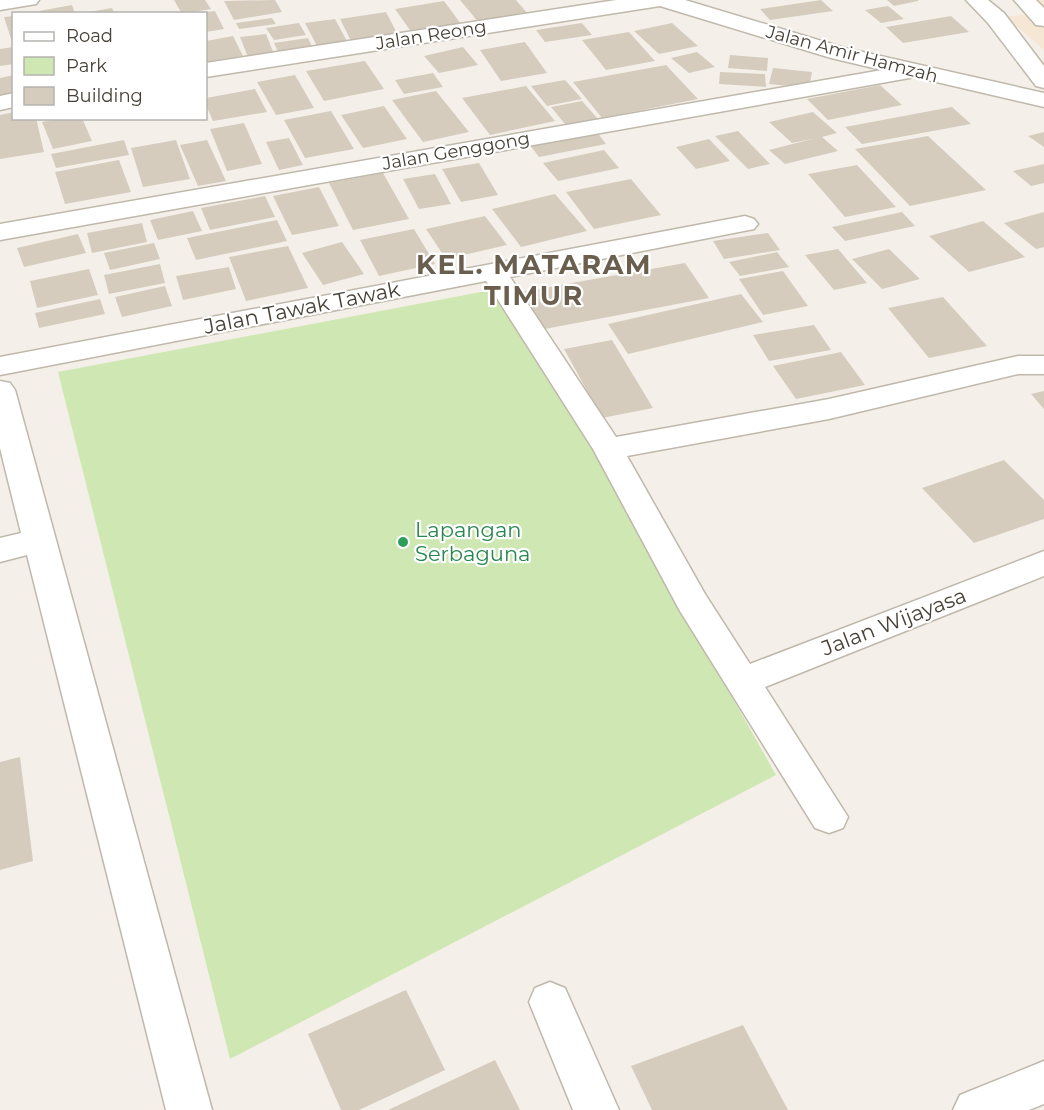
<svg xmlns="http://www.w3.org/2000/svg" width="1044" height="1110" font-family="Montserrat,sans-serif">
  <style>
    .commercial { fill: #f5e7d4 }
    .green { fill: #cfe7b2 }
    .building { fill: #d5ccbe }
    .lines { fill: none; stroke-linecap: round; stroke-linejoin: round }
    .minor-casing { stroke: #bfb8ab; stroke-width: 3 }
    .minor { fill: #fff; fill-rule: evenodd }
    .leisure-dot { fill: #2e9e5b; stroke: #fff; stroke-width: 2 }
    .labels { text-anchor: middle; stroke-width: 4.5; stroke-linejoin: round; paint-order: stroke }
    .far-street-label { font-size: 18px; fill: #474137; stroke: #fff }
    .street-label { font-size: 21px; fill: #474137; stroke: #fff }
    .leisure-label { font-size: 21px; fill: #27864d; stroke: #fff; text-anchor: start }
    .district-label { font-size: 27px; font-weight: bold; letter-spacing: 1.5px; fill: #6a5f4e; stroke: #fff }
  </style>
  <rect width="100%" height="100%" fill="#f4f0e9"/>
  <!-- commercial -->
  <path class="commercial" d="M 1012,0 L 1044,0 L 1044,50 L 1006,17 L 1028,14 Z"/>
  <!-- green -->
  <path class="green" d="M 502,288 L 776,775 L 230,1059 L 58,372 Z"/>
  <!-- building -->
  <path class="building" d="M 174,0 L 205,0 L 211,9 L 182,14 Z
    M 275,0 L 282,12 L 234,20 L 224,1 Z
    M 460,0 L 516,0 L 528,14 L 479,23 Z
    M 821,0 L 833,11 L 770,20 L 760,9 Z
    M 887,0 L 918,0 L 918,1 L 894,6 Z
    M 444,1 L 461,24 L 412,33 L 395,9 Z
    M 72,5 L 75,14 L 40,14 L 39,11 Z
    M 888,6 L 904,19 L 881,23 L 865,10 Z
    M 112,8 L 115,14 L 89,14 L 89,12 Z
    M 215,11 L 224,29 L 206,32 L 206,12 Z
    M 386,12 L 399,37 L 352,43 L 340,19 Z
    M 14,16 L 14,45 L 13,45 L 4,17 Z
    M 951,16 L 969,32 L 903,43 L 886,27 Z
    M 272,18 L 276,24 L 239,29 L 236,23 Z
    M 335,19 L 347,41 L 317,46 L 305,23 Z
    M 299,23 L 306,35 L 274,40 L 266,28 Z
    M 582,23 L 592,35 L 545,42 L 536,30 Z
    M 672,23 L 698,46 L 659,54 L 634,31 Z
    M 629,32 L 655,61 L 606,70 L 582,40 Z
    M 266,34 L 274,54 L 248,57 L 240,37 Z
    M 233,36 L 243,56 L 206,62 L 206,41 Z
    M 308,38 L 314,51 L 280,56 L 274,43 Z
    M 525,42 L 547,73 L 501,81 L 480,50 Z
    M 13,47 L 14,64 L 0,66 L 0,49 Z
    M 463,47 L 478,65 L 439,73 L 424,56 Z
    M 697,52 L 715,67 L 689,73 L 671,58 Z
    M 730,55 L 768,58 L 767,71 L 728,68 Z
    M 365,61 L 384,89 L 324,101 L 306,71 Z
    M 666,65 L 698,99 L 602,118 L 573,82 Z
    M 773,68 L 812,72 L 809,88 L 769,84 Z
    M 720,72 L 765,74 L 766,87 L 719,84 Z
    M 433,73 L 443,87 L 404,94 L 395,80 Z
    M 14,75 L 14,97 L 0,99 L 0,78 Z
    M 295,75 L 314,108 L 276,115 L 257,82 Z
    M 565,80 L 582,99 L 547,106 L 531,86 Z
    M 880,85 L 902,105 L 828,120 L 807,99 Z
    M 526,86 L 555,121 L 490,135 L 462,98 Z
    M 255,89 L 267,112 L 213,121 L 206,105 L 206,98 Z
    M 436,91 L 469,132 L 423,142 L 392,100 Z
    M 582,101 L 598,119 L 566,125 L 551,107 Z
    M 384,106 L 407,139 L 363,148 L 341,115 Z
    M 952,107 L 971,124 L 862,144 L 845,127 Z
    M 331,111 L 354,149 L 305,158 L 284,120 Z
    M 14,112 L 14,118 L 36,118 L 44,152 L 0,159 L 0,115 Z
    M 813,112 L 837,133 L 822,137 L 838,151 L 785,164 L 769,150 L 812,139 L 792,143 L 769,122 Z
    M 61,118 L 82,118 L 92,141 L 53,149 L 42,122 Z
    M 244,123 L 262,164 L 227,171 L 210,129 Z
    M 738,131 L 770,164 L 748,169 L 715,136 Z
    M 597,132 L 606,144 L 539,157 L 530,145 Z
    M 1044,132 L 1044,147 L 1028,136 Z
    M 928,136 L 986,190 L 910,206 L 855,149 Z
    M 289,138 L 303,165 L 279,170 L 266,142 Z
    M 709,139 L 730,161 L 696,169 L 676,147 Z
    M 124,140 L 129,155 L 56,168 L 51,154 Z
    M 176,140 L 190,179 L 143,187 L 131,148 Z
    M 207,140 L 226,181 L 198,186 L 180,145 Z
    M 604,150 L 619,168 L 558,181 L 543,163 Z
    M 119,160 L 131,192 L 65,204 L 55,172 Z
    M 479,163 L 498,195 L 461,202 L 442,169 Z
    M 1044,164 L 1044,183 L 1031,186 L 1013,171 Z
    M 857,165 L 896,207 L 845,217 L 808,174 Z
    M 383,173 L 409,219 L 353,230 L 329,183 Z
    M 435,174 L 451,204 L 419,209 L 403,179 Z
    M 631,179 L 661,215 L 594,229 L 566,192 Z
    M 319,187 L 339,226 L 292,235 L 273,196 Z
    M 555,194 L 587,231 L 521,247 L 492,209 Z
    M 265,196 L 275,217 L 210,230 L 201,208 Z
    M 193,211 L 202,231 L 158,240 L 150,220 Z
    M 902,212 L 915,226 L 845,241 L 832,227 Z
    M 1044,212 L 1044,247 L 1036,249 L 1004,223 Z
    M 485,216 L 507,245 L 446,259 L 426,229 Z
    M 277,220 L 287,241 L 196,260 L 187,238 Z
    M 983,221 L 1025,257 L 969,272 L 929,236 Z
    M 142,223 L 147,242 L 92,253 L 87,233 Z
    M 414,229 L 435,264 L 379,276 L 360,240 Z
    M 768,233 L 780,250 L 724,259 L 713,241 Z
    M 78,234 L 86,253 L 24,267 L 17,248 Z
    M 342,242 L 364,274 L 323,285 L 302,253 Z
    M 154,243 L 160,259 L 110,270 L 104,253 Z
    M 288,246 L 308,288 L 246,301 L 229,257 Z
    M 838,249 L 867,283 L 834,290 L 805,255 Z
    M 889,249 L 920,279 L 882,289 L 852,259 Z
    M 777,252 L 789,267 L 740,276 L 729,262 Z
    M 685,263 L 709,298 L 534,331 L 515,293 Z
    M 160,264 L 165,283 L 109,294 L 104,275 Z
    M 229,267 L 236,289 L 183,300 L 176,276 Z
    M 89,269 L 98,295 L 37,308 L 30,281 Z
    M 783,271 L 808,306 L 763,315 L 739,279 Z
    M 165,286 L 172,306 L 122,317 L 115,297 Z
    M 741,294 L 763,322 L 628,354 L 608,324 Z
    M 943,297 L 987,346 L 929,358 L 888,308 Z
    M 100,299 L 105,314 L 39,328 L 35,313 Z
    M 814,325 L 831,350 L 769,361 L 753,335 Z
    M 612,340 L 653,408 L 602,418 L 564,349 Z
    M 841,352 L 865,385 L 796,399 L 773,366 Z
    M 1044,391 L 1044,409 L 1031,394 Z
    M 1004,460 L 1044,500 L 1044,519 L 974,543 L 922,488 Z
    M 20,757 L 33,861 L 0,870 L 0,762 Z
    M 406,990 L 445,1070 L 359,1110 L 341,1110 L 308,1034 Z
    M 743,1025 L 788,1110 L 652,1110 L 631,1066 Z
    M 495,1060 L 520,1110 L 388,1110 Z"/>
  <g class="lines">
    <!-- minor casing -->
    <g class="minor-casing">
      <path id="minor" d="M 0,0 L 39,0 L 36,4 L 0,10 Z
        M 616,0 L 685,0 L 845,48 L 1044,93 L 1044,107 L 915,77 L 0,240 L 0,224 L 882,70 L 831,58 L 660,6 L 206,77 L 206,63 Z
        M 966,0 L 988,0 L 1004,13 L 1044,66 L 1044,88 L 1036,86 L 988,23 Z
        M 1014,0 L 1036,0 L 1044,8 L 1044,26 L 1036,25 Z
        M 14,93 L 14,107 L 0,110 L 0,96 Z
        M 745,216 L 754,219 L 758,224 L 754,229 L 510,277 L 616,437 L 829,399 L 1018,356 L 1044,356 L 1044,374 L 1018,374 L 829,419 L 627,456 L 705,594 L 750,664 L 1044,551 L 1044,576 L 765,687 L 848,817 L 843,828 L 829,833 L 815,828 L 680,611 L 593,449 L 486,281 L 0,375 L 0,357 Z
        M 0,381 L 10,383 L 15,390 L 212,1110 L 166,1110 L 27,555 L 0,562 L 0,538 L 21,533 L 0,448 Z
        M 550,982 L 565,988 L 619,1110 L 573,1110 L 529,1002 L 535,988 Z
        M 1044,1061 L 1044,1104 L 1029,1110 L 953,1110 L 960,1095 Z"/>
    </g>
    <!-- minor -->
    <use href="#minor" class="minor"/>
  </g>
  <!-- markers -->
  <circle class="leisure-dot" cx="403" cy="542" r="6"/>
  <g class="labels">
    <!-- far-street labels -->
    <g class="far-street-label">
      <text transform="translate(431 35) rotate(-9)" y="6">Jalan Reong</text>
      <text transform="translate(852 54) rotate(15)" y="6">Jalan Amir Hamzah</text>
      <text transform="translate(456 151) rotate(-10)" y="6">Jalan Genggong</text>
    </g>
    <!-- street labels -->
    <g class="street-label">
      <text transform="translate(302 308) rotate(-11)" y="7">Jalan Tawak Tawak</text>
      <text transform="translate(894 622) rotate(-21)" y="7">Jalan Wijayasa</text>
    </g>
    <!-- leisure labels -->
    <g class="leisure-label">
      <text x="415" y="537">Lapangan<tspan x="415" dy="24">Serbaguna</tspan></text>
    </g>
    <!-- district labels -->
    <g class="district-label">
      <text x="534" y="274">KEL. MATARAM<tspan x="534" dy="31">TIMUR</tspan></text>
    </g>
  </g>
  <!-- legend -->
  <rect x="12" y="12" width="195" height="108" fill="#ffffff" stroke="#b5b3af" stroke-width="1.5"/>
  <rect x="24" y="32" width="30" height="9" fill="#ffffff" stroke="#b5b3af" stroke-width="1.5"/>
  <text x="66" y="42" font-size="18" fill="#474137">Road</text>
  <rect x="24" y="57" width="30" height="18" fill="#cfe7b2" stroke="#b5b3af" stroke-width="1.5"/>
  <text x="66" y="72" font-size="18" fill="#474137">Park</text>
  <rect x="24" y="87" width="30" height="18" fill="#d5ccbe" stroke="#b5b3af" stroke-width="1.5"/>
  <text x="66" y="102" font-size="18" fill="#474137">Building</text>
</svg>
